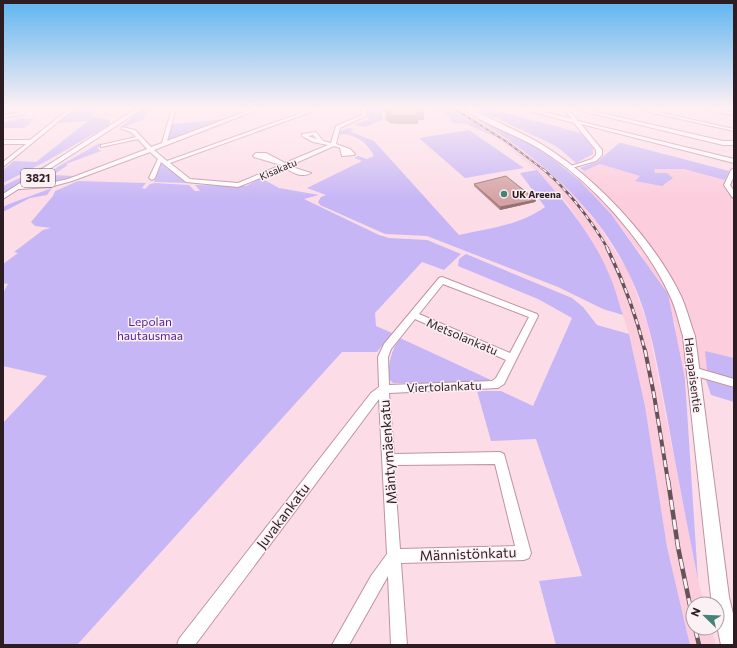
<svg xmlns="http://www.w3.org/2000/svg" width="737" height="648" font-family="Commissioner,sans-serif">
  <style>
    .built { fill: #fccddd }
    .green { fill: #c7b6f6 }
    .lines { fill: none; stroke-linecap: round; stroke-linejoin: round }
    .minor-casing { stroke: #c092a1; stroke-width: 2 }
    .major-casing { stroke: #c092a1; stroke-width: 2 }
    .minor { fill: #fff; fill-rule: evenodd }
    .major { fill: #fff; fill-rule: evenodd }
    .rail-far4-casing { stroke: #675259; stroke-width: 2 }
    .rail-far3-casing { stroke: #675259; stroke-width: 2.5 }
    .rail-far2-casing { stroke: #675259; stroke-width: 3.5 }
    .rail-far1-casing { stroke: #675259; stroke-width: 4 }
    .rail-casing { stroke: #675259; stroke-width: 4.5 }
    .rail-far4 { stroke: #fbf0f4; stroke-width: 1; stroke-dasharray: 3.5; stroke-linecap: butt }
    .rail-far3 { stroke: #fbf0f4; stroke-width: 1.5; stroke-dasharray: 4.5; stroke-linecap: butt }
    .rail-far2 { stroke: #fbf0f4; stroke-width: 2; stroke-dasharray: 5.5; stroke-linecap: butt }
    .rail-far1 { stroke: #fbf0f4; stroke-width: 2.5; stroke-dasharray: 7; stroke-linecap: butt }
    .rail { stroke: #fbf0f4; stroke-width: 3; stroke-dasharray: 10; stroke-linecap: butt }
    .wall { fill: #b78c8e }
    .shaded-wall { fill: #957274 }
    .building { fill: #d5a3a5; stroke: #957274 }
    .poi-dot { fill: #428475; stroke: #fbf0f4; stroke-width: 1.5 }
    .labels { text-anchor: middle; stroke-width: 3; stroke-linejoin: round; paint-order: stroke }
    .far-street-label { font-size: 10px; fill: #2d1c22; stroke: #fbf0f4 }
    .far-poi-label { font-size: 10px; font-weight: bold; fill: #2d1c22; stroke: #fbf0f4; text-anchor: start }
    .shield { fill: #fbf0f4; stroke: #6b5c61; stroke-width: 1 }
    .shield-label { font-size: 11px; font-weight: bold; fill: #2d1c22 }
    .park-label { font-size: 12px; fill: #511f95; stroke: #fbf0f4 }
    .street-label { font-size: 12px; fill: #2d1c22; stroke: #fbf0f4 }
    .near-street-label { font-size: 14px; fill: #2d1c22; stroke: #fbf0f4 }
  </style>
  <rect width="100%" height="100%" fill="#fcdde7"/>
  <!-- built -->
  <path class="built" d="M 448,108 L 460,108 L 506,137 L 529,154 L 553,175 L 580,202 L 598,225 L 628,271 L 648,325 L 698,580 L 704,604 L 693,604 L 693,628 L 711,628 L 716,645 L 690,645 L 667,547 L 645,406 L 629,334 L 609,274 L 589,237 L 568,204 L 537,171 L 496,137 Z
    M 600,164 L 653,180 L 653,169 L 684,169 L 734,182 L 731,187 L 734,192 L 734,388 L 706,380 L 685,379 L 676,338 L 675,324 L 641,254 L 611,214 L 571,173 L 584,171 Z"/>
  <!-- green -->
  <path class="green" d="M 75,108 L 98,108 L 91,116 L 110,120 L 109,125 L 45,162 L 3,183 L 3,170 L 14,161 L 36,162 L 88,121 L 58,123 Z
    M 144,108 L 152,108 L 144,117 L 145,119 L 124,127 L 122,126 Z
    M 423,108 L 448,108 L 496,137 L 466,124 L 452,123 C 444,106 437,114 423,108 Z
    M 474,108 L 486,108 L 581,133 L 593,148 L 593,154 L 576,163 L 560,149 L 550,143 Z
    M 367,109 L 387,109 L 382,111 L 382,120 L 366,127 L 354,125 L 369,119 Z
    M 21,119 L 35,119 L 24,128 L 3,128 L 3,122 Z
    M 226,119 L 172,140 L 168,139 L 172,124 Z
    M 477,119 L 490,120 L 539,148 L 579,180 L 611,214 L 668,294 L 685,379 L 698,580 C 687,524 676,468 666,411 C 657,364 650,315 628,272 C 596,206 538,157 477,119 Z
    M 348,128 L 353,129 L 351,132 L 374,141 L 459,235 C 488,229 520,225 545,207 L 520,173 L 537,170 C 565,202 592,234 609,274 C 615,287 618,301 623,315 L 603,309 L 558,287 L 427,236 L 385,234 L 320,205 L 318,202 L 321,197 L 326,195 L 307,188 L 362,161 L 354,158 L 358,156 L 367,159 L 374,156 C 366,141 356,134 339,134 L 340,131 Z
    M 469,130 L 524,168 L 465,178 L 419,138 Z
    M 96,136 L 7,193 L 3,192 L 3,186 L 42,167 Z
    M 100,143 L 102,146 L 97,148 L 101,151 L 66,164 L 68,165 L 53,175 L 74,176 C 63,181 49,186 38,183 L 38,180 L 59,166 Z
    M 619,143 L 622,143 L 729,171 L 725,180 L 684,169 L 654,169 L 655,173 L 667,173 L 673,178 L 662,186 L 635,181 L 640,176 L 600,164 L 584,171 L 580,168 L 597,162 Z
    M 159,161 L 188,183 L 154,182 Z
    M 261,178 L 279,188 L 319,195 L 304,199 L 379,235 L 389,238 L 427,240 L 461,254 L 444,270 L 422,262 L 375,313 L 376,326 L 392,333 L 377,352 L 342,352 L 77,645 L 3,645 L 3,423 L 47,376 L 3,366 L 3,293 L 8,284 L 3,283 L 3,264 L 18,253 L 14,252 L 43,230 L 51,228 L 35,226 L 31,222 L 53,196 L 55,191 L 78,181 L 146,183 L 142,188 L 145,189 L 150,184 L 155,183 L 189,185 L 195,191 L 200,191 L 195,185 L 246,186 Z
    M 52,188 L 47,195 L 30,198 L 3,212 L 3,207 L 9,204 Z
    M 466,254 L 572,298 L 583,307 L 597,325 L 629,334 L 645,406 L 667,547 L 690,645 L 556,645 L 539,581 L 582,576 L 536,439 L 491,441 L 477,391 L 501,391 L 533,406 L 572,318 L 538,299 L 458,266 L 459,259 Z
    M 400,338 L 491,380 L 475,383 L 393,383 L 388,378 C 389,362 391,350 400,338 Z
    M 705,351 L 734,358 L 734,379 L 707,370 Z
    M 706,380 L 734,388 L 734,402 L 711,395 Z"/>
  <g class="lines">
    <!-- minor casing -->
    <g class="minor-casing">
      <path id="minor" d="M 25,108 L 30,108 L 22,115 L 3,117 L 3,115 L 19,113 Z
        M 70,108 L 75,108 L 3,167 L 3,162 L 26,144 L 3,144 L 3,140 L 30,140 Z
        M 129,108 L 134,108 L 130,111 L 128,110 Z
        M 172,108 L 176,108 L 167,141 L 255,108 L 262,108 L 154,150 L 167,161 L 315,108 L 322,108 L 170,163 L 190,179 L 238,183 L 281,165 L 254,157 L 253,156 L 256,153 L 266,153 L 285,163 L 328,145 L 313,142 L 302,136 L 302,134 L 316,132 L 323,141 L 331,143 L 336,126 L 362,115 L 361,108 L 365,108 L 366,116 L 340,128 L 336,144 L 350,149 L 355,154 L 354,155 L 342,156 L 340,148 L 334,146 L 289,166 L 311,173 C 302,178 293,173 285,168 L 238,187 L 186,182 L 161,162 L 155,178 L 152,180 L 149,178 L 158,159 L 150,152 L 72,181 L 50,187 L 19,189 L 16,187 L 19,185 L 50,183 L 68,179 L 147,149 L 138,139 L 101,147 L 101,145 L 136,137 L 131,132 L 122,129 L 122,127 L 135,130 L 151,147 L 162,143 ZM 313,135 L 317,139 L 308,136 Z
        M 519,108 L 527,108 L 572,119 L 563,108 L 568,108 L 578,121 L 734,159 L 734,163 L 581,124 L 602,150 L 602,155 L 596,161 L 568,169 L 568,167 L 592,159 L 596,155 L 596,150 L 574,123 Z
        M 570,108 L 579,108 L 723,141 L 734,141 L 734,145 L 723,145 Z
        M 631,108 L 640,108 L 734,129 L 734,131 Z
        M 698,108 L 709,108 L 734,113 L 734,115 Z
        M 734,168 L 734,176 L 730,185 L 734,191 L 734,198 L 732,197 L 724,185 L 731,170 Z
        M 442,277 L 537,314 L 538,316 L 504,384 L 498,388 L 389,393 L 394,454 L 500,452 L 504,454 L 531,553 L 529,558 L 524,560 L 401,563 L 407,645 L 391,645 L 388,576 L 349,645 L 332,645 L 371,576 L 387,554 L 379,399 L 195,645 L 177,645 L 179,639 L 371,393 L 379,387 L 378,357 L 384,344 L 439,278 ZM 443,284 L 529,317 L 510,353 L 419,314 ZM 415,319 L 506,360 L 496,378 L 492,381 L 389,385 L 388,357 L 391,349 ZM 495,464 L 515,546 L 400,549 L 394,465 Z
        M 693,367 L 734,379 L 734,387 L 689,374 L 688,371 L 689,368 Z"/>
    </g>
    <!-- major casing -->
    <g class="major-casing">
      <path id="major" d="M 137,108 L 144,108 L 3,199 L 3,194 Z
        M 463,108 L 470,108 C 495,122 522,132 546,147 C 598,180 654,240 681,296 C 687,309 690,323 695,336 L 729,597 L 734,618 L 734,645 L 721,645 L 717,625 L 717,604 L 713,604 L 711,597 L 683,336 C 679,323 676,308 670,296 C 645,241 590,179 538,148 C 515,134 484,125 463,108 Z"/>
    </g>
    <!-- minor -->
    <use href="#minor" class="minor"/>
    <!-- major -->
    <use href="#major" class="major"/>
    <!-- rail-far4 casing -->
    <g class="rail-far4-casing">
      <path id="rail-far4" d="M 453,108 L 507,142 L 544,170"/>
    </g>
    <!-- rail-far3 casing -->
    <g class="rail-far3-casing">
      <path id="rail-far3" d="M 543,169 C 569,191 591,220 608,249"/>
    </g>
    <!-- rail-far2 casing -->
    <g class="rail-far2-casing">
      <path id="rail-far2" d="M 607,248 C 624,282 636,315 645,351"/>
    </g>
    <!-- rail-far1 casing -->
    <g class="rail-far1-casing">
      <path id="rail-far1" d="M 645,350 L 654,395 L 668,481"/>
    </g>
    <!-- rail casing -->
    <g class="rail-casing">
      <path id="rail" d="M 668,480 L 678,547 L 693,620
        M 695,628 L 699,645"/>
    </g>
    <!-- rail-far4 -->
    <use href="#rail-far4" class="rail-far4"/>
    <!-- rail-far3 -->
    <use href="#rail-far3" class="rail-far3"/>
    <!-- rail-far2 -->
    <use href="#rail-far2" class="rail-far2"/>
    <!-- rail-far1 -->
    <use href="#rail-far1" class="rail-far1"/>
    <!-- rail -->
    <use href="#rail" class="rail"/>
  </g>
  <!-- wall -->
  <path class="wall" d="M 385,108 L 423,108 L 424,113 L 424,120 L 418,120 L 418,124 L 398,124 L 389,123 L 389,121 L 386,121 Z
    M 474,184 L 536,200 L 535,202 L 500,210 L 474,186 Z"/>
  <!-- shaded-wall -->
  <path class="shaded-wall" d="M 536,200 L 535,202 L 500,210 L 500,207 Z"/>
  <!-- building -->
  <path class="building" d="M 386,108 L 423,108 L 424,113 L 418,113 L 419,116 L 390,116 L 389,113 L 387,113 Z
    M 506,176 L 536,200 L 500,207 L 474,184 Z"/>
  <!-- sky -->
  <linearGradient id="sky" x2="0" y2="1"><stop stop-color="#5eb5f0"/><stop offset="0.54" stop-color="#fef0f4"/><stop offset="1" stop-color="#fef0f4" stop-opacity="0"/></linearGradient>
  <rect width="737" height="199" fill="url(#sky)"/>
  <!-- markers -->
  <circle class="poi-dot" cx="504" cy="194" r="4"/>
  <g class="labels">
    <!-- far-street labels -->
    <g class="far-street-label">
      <text transform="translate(278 169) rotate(-23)" y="4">Kisakatu</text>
    </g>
    <!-- far-poi labels -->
    <g class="far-poi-label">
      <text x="512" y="198">UK Areena</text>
    </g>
    <!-- shield labels -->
    <rect class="shield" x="21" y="169" width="34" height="18" rx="3"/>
    <g class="shield-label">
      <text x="38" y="182">3821</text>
    </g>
    <!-- park labels -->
    <g class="park-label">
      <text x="150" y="326">Lepolan<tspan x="150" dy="14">hautausmaa</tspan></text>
    </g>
    <!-- street labels -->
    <g class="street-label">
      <text transform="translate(462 337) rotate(23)" y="4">Metsolankatu</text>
      <text transform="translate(693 375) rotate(83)" y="4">Harapaisentie</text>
      <text transform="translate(444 387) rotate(-2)" y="4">Viertolankatu</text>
    </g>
    <!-- near-street labels -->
    <g class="near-street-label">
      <text transform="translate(388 452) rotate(-94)" y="5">Mäntymäenkatu</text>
      <text transform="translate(283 516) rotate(-53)" y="5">Juvakankatu</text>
      <text transform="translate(468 554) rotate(-2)" y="5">Männistönkatu</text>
    </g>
  </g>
  <!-- border -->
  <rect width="737" height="648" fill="none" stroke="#2d1c22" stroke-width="8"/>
  <!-- north arrow -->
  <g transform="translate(705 616) rotate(293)"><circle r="19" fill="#fbf0f4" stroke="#a99ba0"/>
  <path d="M0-3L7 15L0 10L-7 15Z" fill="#428475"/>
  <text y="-6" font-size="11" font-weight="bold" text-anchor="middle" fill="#2d1c22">N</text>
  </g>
</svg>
